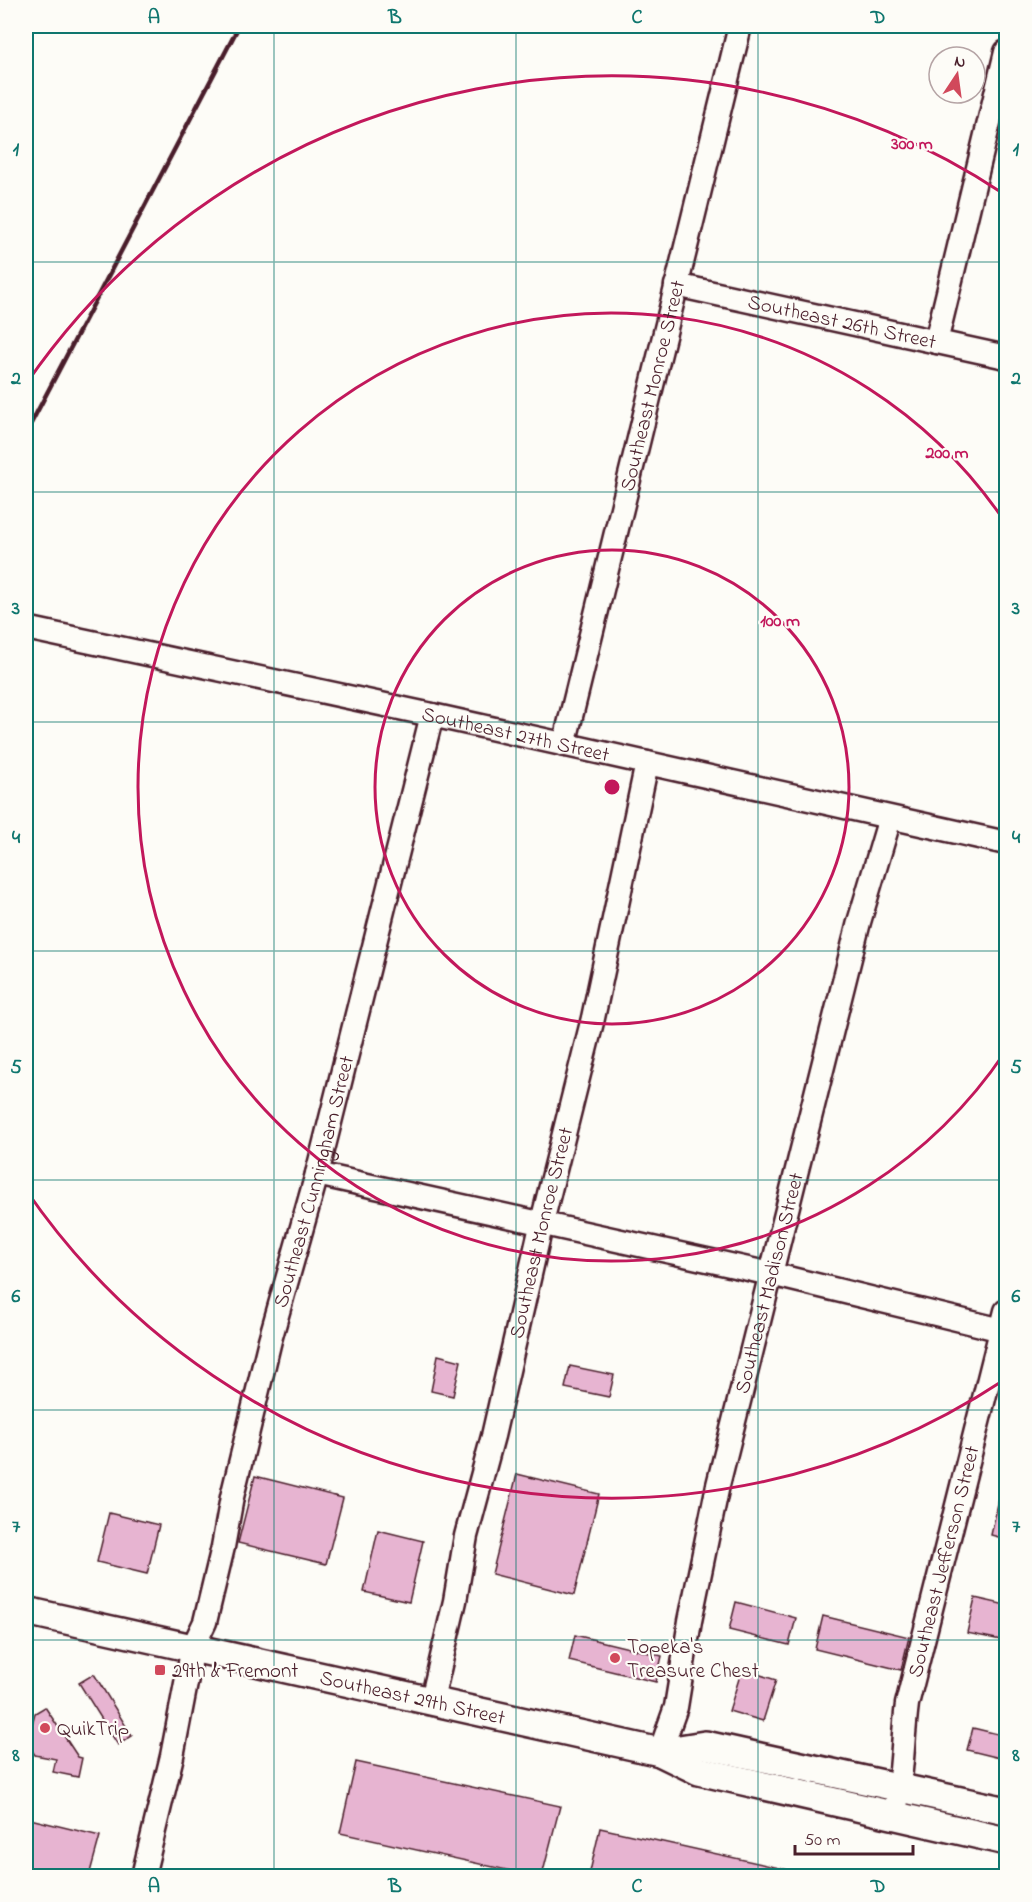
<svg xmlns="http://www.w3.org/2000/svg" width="1032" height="1902" font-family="'Indie Flower',sans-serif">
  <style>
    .building { fill: #e7b4d1; stroke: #4a1f2b; stroke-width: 1.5 }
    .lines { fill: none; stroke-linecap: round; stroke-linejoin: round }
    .minor-casing { stroke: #4a1f2b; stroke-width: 27 }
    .major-casing { stroke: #4a1f2b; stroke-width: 32 }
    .minor { stroke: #fdfcf7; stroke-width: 22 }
    .major { stroke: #fdfcf7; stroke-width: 27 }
    .rail { stroke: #4a1f2b; stroke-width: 4.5 }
    .grid { fill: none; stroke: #0f766e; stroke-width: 1.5; stroke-opacity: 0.55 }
    .ring { fill: none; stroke: #c2185b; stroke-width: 3 }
    .poi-dot { fill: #d1495b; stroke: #fdfcf7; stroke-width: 2 }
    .labels { text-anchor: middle; stroke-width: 4.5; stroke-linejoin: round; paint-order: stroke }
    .street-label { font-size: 21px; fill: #4a1f2b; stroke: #fdfcf7 }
    .poi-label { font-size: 21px; fill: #4a1f2b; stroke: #fdfcf7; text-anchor: start }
    .centre { fill: #c2185b; stroke: #fdfcf7; stroke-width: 3 }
    .ring-label { font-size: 18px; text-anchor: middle; font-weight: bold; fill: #c2185b; stroke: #fdfcf7; stroke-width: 4.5; stroke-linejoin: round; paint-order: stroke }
    .neatline { fill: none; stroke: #0f766e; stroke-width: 2 }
    .grid-label { font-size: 20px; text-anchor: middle; font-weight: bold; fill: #0f766e }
  </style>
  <rect width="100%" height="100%" fill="#fdfcf7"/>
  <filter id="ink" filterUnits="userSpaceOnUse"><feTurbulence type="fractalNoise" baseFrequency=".0167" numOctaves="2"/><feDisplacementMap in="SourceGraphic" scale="12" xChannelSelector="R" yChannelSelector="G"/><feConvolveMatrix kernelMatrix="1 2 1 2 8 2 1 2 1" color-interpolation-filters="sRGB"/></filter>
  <g filter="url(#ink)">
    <!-- building -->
    <path class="building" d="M 438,1355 L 461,1361 L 453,1396 L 431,1391 Z
      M 570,1366 L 614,1375 L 609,1397 L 565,1388 Z
      M 517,1474 L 599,1494 L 574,1595 L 492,1574 Z
      M 255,1476 L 343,1498 L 326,1564 L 238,1543 Z
      M 1001,1490 L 1006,1491 L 1006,1539 L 991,1535 Z
      M 109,1513 L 159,1525 L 147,1574 L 97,1562 Z
      M 378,1530 L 423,1541 L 409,1602 L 364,1592 Z
      M 975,1598 L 1006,1605 L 1006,1641 L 967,1633 Z
      M 736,1602 L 796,1618 L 789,1645 L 729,1630 Z
      M 823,1616 L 909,1637 L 901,1670 L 815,1649 Z
      M 575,1635 L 662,1656 L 656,1682 L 569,1661 Z
      M 742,1669 L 776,1680 L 763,1721 L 729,1711 Z
      M 94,1674 L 132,1736 L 118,1745 L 79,1683 Z
      M 45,1707 L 78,1757 L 82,1758 L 78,1777 L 53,1772 L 56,1759 L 35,1755 L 27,1743 L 35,1713 Z
      M 973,1728 L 1006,1736 L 1004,1759 L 967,1750 Z
      M 356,1762 L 560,1806 L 542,1876 L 534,1876 L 340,1833 Z
      M 26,1818 L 100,1836 L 89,1876 L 26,1876 Z
      M 600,1828 L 793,1871 L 792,1876 L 589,1876 Z"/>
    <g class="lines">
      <!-- minor casing -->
      <g class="minor-casing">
        <g id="minor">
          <path id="s1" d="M 676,285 L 1006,357"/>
          <path d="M 936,342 L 1006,52"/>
          <path id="s2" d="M 26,628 L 432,715 L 1006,843"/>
          <path id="s3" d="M 564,745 L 740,26"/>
          <path d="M 317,1174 L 771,1274 L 1006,1331"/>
          <path id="s4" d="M 432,1700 L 455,1601 L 466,1536 L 493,1436 L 542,1222 L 593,1018 L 647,763"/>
          <path id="s5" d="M 660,1752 L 676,1707 L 690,1621 L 718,1485 L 859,922 L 890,818"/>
          <path id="s6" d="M 894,1816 C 903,1777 902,1743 907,1704 L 1006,1311"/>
          <path id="s7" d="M 143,1876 L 172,1756 L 193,1647 L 205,1622 L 223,1547 L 232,1497 L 270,1340 L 317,1174 L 432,715"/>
        </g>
      </g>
      <!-- major casing -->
      <g class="major-casing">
        <g id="major">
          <path id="s8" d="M 26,1611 L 660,1752 L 699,1771 L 1006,1841"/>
          <path d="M 660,1752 L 705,1745 L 1006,1811"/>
        </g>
      </g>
      <!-- minor -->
      <use href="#minor" class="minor"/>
      <!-- major -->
      <use href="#major" class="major"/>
      <!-- rail -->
      <path class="rail" d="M 26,433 L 239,26"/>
    </g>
  </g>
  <!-- grid -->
  <path class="grid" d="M 274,26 L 274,1876M 516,26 L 516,1876M 758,26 L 758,1876M 26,262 L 1006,262M 26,492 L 1006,492M 26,722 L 1006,722M 26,951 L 1006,951M 26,1180 L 1006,1180M 26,1410 L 1006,1410M 26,1640 L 1006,1640"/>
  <!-- distance rings -->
  <g class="ring">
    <circle cx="612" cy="787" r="237"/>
    <path d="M1005 1052A474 474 0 1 1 1005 522"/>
    <path d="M1004 1380A711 711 0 0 1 26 1190M26 384A711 711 0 0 1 1004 194"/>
  </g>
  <!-- markers -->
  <g class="poi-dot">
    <circle cx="615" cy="1658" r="6"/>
    <rect x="154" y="1664" width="12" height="12" rx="3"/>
    <circle cx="45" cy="1728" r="6"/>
  </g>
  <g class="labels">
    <!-- street labels -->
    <g class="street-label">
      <text dy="7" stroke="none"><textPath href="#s1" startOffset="170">Southeast 26th Street</textPath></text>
      <text dy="7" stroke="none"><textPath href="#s3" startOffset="370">Southeast Monroe Street</textPath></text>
      <text dy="7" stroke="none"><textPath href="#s2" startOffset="501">Southeast 27th Street</textPath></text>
      <text dy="7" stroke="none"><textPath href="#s7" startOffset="716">Southeast Cunningham Street</textPath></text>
      <text dy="7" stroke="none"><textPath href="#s4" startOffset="480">Southeast Monroe Street</textPath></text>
      <text dy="7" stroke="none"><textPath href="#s5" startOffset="482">Southeast Madison Street</textPath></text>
      <text dy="7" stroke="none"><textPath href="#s6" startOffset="260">Southeast Jefferson Street</textPath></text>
      <text dy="7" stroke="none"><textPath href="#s8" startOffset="396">Southeast 29th Street</textPath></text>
    </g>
    <!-- poi labels -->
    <g class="poi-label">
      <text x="627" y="1653">Topeka's<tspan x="627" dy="24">Treasure Chest</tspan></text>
      <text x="172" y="1677">29th &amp; Fremont</text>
      <text x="57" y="1735">QuikTrip</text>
    </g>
  </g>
  <circle cx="612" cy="787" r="9" class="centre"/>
  <g class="ring-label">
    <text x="912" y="149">300 m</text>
    <text x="947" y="458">200 m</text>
    <text x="780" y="626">100 m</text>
  </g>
  <!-- margin -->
  <rect width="1032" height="1902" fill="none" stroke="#fdfcf7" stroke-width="66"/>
  <!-- north arrow -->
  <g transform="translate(957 75) rotate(13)"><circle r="28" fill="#fdfcf7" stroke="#b5a4a5" stroke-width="1.5"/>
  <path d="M0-4.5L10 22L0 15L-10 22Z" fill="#d1495b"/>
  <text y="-9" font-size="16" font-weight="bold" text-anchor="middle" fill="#4a1f2b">N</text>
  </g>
  <!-- scale -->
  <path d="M795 1845v9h118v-9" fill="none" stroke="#4a1f2b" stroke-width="3"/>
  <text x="804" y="1845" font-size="18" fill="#4a1f2b" stroke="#fdfcf7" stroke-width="4.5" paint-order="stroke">50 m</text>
  <rect x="33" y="33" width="966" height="1836" class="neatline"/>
  <g class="grid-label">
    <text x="154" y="23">A</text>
    <text x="395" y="23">B</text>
    <text x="637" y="23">C</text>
    <text x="878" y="23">D</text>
    <text x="16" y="155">1</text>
    <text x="1016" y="155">1</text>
    <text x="16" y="384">2</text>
    <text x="1016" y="384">2</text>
    <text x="16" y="614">3</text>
    <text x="1016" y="614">3</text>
    <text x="16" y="843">4</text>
    <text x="1016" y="843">4</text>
    <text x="16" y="1073">5</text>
    <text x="1016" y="1073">5</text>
    <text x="16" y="1302">6</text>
    <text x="1016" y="1302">6</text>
    <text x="16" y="1532">7</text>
    <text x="1016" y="1532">7</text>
    <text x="16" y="1761">8</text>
    <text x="1016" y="1761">8</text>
    <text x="154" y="1892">A</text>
    <text x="395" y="1892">B</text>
    <text x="637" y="1892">C</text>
    <text x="878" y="1892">D</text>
  </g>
</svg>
